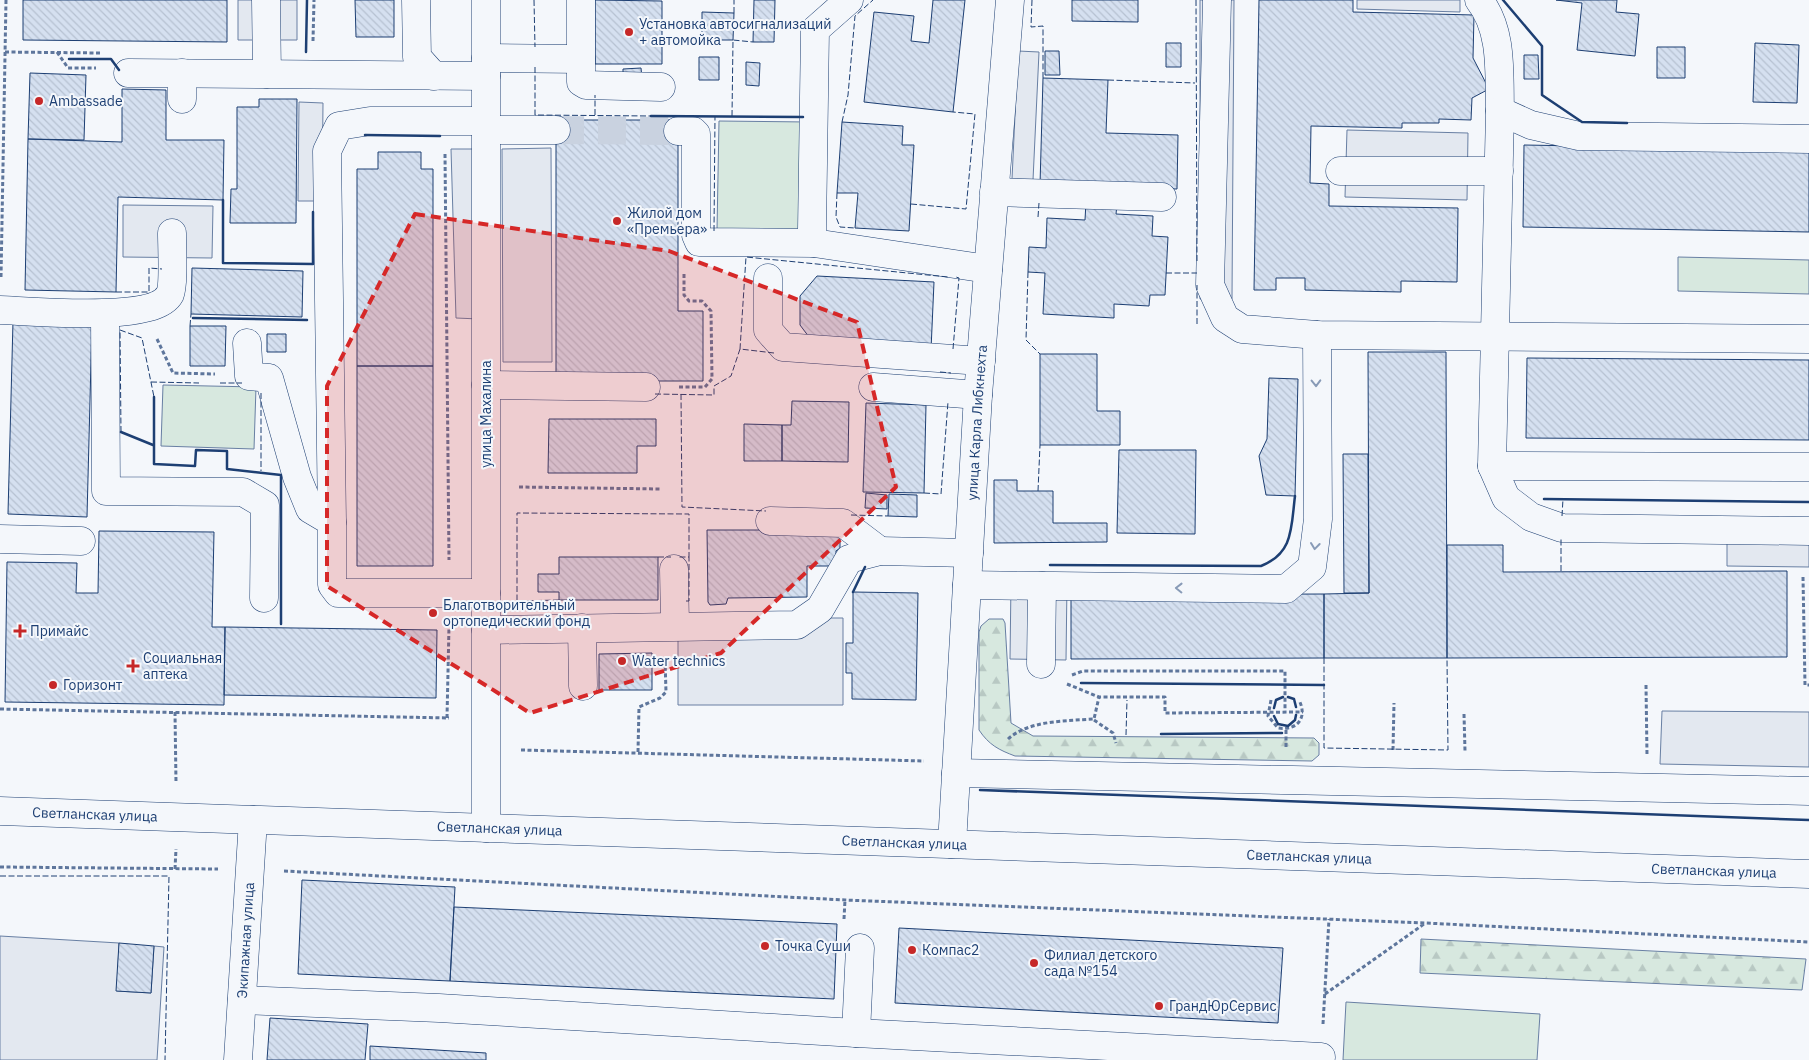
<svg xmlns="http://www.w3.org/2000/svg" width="1809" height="1060" font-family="'IBM Plex Sans',sans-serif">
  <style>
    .green { fill: #d7e8df; stroke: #687fa3 }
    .forest { fill: url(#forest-firs); stroke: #687fa3 }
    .parking { fill: #e3e8f0; stroke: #687fa3 }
    .building { fill: url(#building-back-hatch); stroke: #1d3f73 }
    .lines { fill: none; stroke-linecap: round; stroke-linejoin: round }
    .minor-tunnel { stroke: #c9d2e0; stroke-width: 28; stroke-dasharray: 28 14; stroke-linecap: butt }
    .minor-casing { stroke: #1d3f73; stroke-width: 29 }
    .major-casing { stroke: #1d3f73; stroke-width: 29 }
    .path { stroke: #5e769c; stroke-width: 3; stroke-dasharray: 4 2.5; stroke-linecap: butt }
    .minor { stroke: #f4f7fb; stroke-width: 28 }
    .major { stroke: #f4f7fb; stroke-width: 28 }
    .fence { stroke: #1d3f73; stroke-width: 1; stroke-dasharray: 6 2.5; stroke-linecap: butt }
    .wall { stroke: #1d3f73; stroke-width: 2.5 }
    .oneway { stroke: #889bb7 }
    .marked { fill: #d62828; fill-opacity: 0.2; stroke: #d62828; stroke-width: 4; stroke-dasharray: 10 6; stroke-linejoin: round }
    .poi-dot { fill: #c62828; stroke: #f4f7fb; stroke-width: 2 }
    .labels { text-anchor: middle; stroke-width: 4; stroke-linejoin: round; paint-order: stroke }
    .poi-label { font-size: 14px; fill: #1d3f73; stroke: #f4f7fb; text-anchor: start }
    .street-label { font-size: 14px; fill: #1d3f73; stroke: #f4f7fb }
  </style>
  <defs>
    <pattern id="forest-firs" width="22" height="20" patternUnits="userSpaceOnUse" patternTransform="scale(1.25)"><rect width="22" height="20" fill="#d7e8df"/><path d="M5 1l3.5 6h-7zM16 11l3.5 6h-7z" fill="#b8c8c3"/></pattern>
    <pattern id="building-back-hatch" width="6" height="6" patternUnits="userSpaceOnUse" patternTransform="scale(1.25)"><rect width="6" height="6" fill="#d5e0f0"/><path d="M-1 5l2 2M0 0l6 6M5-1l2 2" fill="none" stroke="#b6c1d1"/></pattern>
  </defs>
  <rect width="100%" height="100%" fill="#f4f7fb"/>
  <!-- green -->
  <path class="green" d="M 719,121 L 808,122 L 807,231 L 717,230 Z
    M 1678,257 L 1809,260 L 1809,294 L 1678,291 Z
    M 163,385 L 256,387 L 254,449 L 161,446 Z
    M 1346,1002 L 1540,1014 L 1537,1060 L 1343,1060 Z"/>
  <!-- forest -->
  <path class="forest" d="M 989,619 L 1003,619 L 1005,623 L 1011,723 L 1033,736 L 1314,738 L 1319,743 L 1319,755 L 1312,761 L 1015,756 C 999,750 989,745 979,730 L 979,632 L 981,626 Z
    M 1421,939 L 1806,959 L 1802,990 L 1420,973 Z"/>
  <!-- parking -->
  <path class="parking" d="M 238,0 L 297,0 L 297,40 L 238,40 Z
    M 1200,0 L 1234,0 L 1232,299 L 1200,299 Z
    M 1357,0 L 1460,0 L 1460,12 L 1357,9 Z
    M 1018,51 L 1039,52 L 1033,180 L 1012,179 Z
    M 299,102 L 323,103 L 322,201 L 298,201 Z
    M 1347,130 L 1468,133 L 1467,200 L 1345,197 Z
    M 551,148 L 552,362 L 503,362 L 502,149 Z
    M 451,149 L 478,149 L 479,319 L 456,318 Z
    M 123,205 L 213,206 L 212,258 L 123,257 Z
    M 1727,536 L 1809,537 L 1809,567 L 1727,566 Z
    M 1011,582 L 1067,583 L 1066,660 L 1010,659 Z
    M 678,618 L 843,618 L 843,705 L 678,705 Z
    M 1662,711 L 1809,712 L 1809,767 L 1660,764 Z
    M 0,936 L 119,943 L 117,991 L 151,993 L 154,946 L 164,947 L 157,1060 L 0,1060 Z"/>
  <!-- building -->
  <path class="building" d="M 23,0 L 227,0 L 227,42 L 23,40 Z
    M 355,0 L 394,0 L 394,37 L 356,37 Z
    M 595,0 L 662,1 L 662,64 L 595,64 Z
    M 754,0 L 775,0 L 774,42 L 753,42 Z
    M 933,0 L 965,0 L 953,112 L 864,102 L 874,12 L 914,16 L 911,41 L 929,43 Z
    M 1072,0 L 1138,0 L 1138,22 L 1072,21 Z
    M 1259,0 L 1353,0 L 1353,12 L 1474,15 L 1473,58 L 1489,89 L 1472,98 L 1471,120 L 1439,119 L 1439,123 L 1402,123 L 1402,128 L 1311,126 L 1310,183 L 1329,184 L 1329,206 L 1458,208 L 1457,282 L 1401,281 L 1401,292 L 1305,290 L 1305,278 L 1276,278 L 1276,290 L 1254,290 Z
    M 1556,0 L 1617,0 L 1616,12 L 1639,14 L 1635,56 L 1577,50 L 1582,3 Z
    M 702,12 L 734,13 L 733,40 L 702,40 Z
    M 1166,43 L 1181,43 L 1181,67 L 1166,67 Z
    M 1755,43 L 1799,45 L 1797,103 L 1753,102 Z
    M 1657,47 L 1685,47 L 1685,78 L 1657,78 Z
    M 1045,51 L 1059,51 L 1060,75 L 1045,75 Z
    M 1524,55 L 1538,55 L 1539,79 L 1524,79 Z
    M 699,57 L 719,57 L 719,80 L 699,80 Z
    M 746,62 L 760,63 L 759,86 L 746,85 Z
    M 641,68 L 642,78 L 623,78 L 623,69 Z
    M 30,73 L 86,75 L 84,140 L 28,139 Z
    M 1043,78 L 1108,80 L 1106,133 L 1178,135 L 1177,189 L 1040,185 Z
    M 122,89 L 166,90 L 166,140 L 224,140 L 223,200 L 118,197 L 116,292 L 25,290 L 28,139 L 122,142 Z
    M 259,99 L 297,99 L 296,223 L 230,223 L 231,189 L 237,189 L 237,107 L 259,107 Z
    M 556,120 L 678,120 L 678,311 L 703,311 L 703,381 L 556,381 Z
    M 842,122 L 903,126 L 902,145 L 914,145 L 909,231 L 855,228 L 858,193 L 837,193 Z
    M 1524,145 L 1809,150 L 1809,232 L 1523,227 Z
    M 378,152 L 421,152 L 421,169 L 433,169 L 433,366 L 357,366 L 357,169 L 378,169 Z
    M 1086,202 L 1117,204 L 1116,214 L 1153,216 L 1152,236 L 1168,237 L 1165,295 L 1150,295 L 1149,306 L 1114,304 L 1114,318 L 1043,314 L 1045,273 L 1028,272 L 1029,247 L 1046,248 L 1047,218 L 1085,220 Z
    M 192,268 L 303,271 L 302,317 L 191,314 Z
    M 817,276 L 934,282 L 931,350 L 815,345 L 800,325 L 800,296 Z
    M 13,321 L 92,323 L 87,517 L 8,514 Z
    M 190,326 L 226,326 L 225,366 L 190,366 Z
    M 267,334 L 286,334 L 286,352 L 267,352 Z
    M 1368,352 L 1446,352 L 1447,658 L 1324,658 L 1324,594 L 1369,593 Z
    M 1040,354 L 1097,354 L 1097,411 L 1120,411 L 1120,445 L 1040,445 Z
    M 1527,358 L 1809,360 L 1809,440 L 1526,438 Z
    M 357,366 L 433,366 L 433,566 L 357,566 Z
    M 1269,378 L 1298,379 L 1295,496 L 1266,495 L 1259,456 L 1267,439 Z
    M 792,401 L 849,402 L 848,462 L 782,461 L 782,425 L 791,425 Z
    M 866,403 L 926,405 L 924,493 L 863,492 Z
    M 549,419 L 656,419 L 656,446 L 637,446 L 637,473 L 548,473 Z
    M 744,424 L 782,425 L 782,461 L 744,461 Z
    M 1119,450 L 1196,450 L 1195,534 L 1117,533 Z
    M 1343,454 L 1368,454 L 1369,593 L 1344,593 Z
    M 994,480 L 1017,480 L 1017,491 L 1053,491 L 1053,523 L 1107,523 L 1107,542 L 994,543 Z
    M 866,493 L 887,495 L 887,509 L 865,508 Z
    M 889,494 L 917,495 L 917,517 L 888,516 Z
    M 707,530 L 836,530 L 840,533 L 840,548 L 836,551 L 836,566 L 807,566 L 807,597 L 728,598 L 726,604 L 710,605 L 708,602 Z
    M 99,531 L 214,532 L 212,627 L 225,627 L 224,705 L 5,702 L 7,562 L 77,563 L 76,593 L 98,593 Z
    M 1447,545 L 1503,545 L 1503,572 L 1787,571 L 1787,657 L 1447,658 Z
    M 559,557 L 658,557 L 658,600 L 559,600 L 559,592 L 538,592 L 538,574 L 559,574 Z
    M 853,592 L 918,593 L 916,700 L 852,699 L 852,673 L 846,673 L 846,643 L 853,643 Z
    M 1324,594 L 1324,658 L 1071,659 L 1071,595 Z
    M 225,627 L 437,630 L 436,698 L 224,695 Z
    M 652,653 L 652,690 L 599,690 L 599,654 Z
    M 302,880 L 455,887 L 450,981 L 298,974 Z
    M 454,907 L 837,924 L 834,999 L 450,981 Z
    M 899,928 L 1283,948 L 1278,1023 L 895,1003 Z
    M 119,943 L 154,946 L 151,993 L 116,991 Z
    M 270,1018 L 368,1024 L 365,1060 L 267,1060 Z
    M 370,1046 L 486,1053 L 486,1060 L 370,1060 Z"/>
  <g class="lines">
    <!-- minor-tunnel -->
    <path class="minor-tunnel" d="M 556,130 L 678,131"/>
    <!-- minor casing -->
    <g class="minor-casing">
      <g id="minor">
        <path d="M 266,0 L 267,74"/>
        <path d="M 416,0 L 417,57 L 434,76"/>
        <path d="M 1217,0 L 1210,285 L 1225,318 L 1242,329 L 1317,335 L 1809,339"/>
        <path d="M 1479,0 C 1503,30 1499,73 1500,111 L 1531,125 L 1579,136 L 1809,139"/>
        <path d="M 486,58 L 581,59 L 581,0"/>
        <path d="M 581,59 L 581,82 L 586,85 L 661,87"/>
        <path d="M 128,73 L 486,76"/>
        <path d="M 182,73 L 182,99"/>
        <path d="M 1500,111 L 1492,466 L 1506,498 L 1531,517 L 1562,528 L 1809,531"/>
        <path d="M 486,130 L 556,130"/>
        <path d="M 678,131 L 693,131 L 696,134 L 696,235 L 699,242 L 814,243 L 988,269"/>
        <path d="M 1340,171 L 1499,171"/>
        <path d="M 994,192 L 1162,197"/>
        <path d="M 814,243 L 812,230 L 815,30 L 849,0"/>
        <path d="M 768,278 L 768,330 L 783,347 L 981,361"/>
        <path d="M 0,310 C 31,311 155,323 170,294 C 174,285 172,245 172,233"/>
        <path d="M 105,314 L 106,491 L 243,492 L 265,505 L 264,598"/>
        <path d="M 247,343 L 249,376 L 269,378 L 297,477 L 310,509 L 332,522 L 332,585 L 338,593 L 486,593"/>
        <path d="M 486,385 L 646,387"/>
        <path d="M 873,387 L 978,395"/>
        <path d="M 1492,466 L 1809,467"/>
        <path d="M 770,521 L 843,523 L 880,551"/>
        <path d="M 332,522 L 327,151 L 339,126 L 370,121 L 486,121"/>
        <path d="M 0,539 L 81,541"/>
        <path d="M 674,569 L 675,626"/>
        <path d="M 967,585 L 1286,589 L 1312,567 L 1318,519 L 1317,335"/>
        <path d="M 582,628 L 583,686"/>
        <path d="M 486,630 L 797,625 L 820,609 L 849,559 L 880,551 L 969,553"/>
        <path d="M 1041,664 L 1042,586"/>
        <path d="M 956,773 L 1809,791"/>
        <path d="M 486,828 L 486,0"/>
        <path id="s1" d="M 952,844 L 978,395 L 1010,0"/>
        <path d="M 242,1000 L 439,1008 L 856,1033 L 1321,1057"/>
        <path d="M 856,1033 L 860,948"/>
        <path id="s2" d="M 238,1060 L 253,820"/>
      </g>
    </g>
    <!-- major casing -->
    <g class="major-casing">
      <g id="major">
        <path id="s3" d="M 0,811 L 1809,874"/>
      </g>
    </g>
    <!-- path -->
    <path class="path" d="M 313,41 L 314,0
      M 5,52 L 100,53
      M 57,52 L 68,68 L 96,68
      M 445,154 L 449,560
      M 1,277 L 6,0
      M 157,339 L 173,373 L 215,374
      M 679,387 L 705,387 L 712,379 L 711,311 L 702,301 L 689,301 L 684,295 L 684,273
      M 519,487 L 660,489
      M 1803,577 L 1805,685 L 1809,685
      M 1072,675 L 1083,671 L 1285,671 L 1285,712
      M 1067,684 L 1099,697
      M 1646,685 L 1647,755
      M 1271,700 L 1268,716 L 1278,728 C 1297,731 1308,718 1299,700
      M 0,709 L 449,718
      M 175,712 L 176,783
      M 1464,714 L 1465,751
      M 447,718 L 449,626
      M 1094,720 L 1113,733 L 1116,743
      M 1286,730 L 1286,748
      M 1008,739 C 1029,720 1067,721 1094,719 L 1099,697 L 1165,697 L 1165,713 L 1303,712
      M 521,750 L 924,761
      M 1393,750 L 1394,703
      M 638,752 L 639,707 L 660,698 L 666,692 L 665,659
      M 0,867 L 218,869
      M 175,869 L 176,849
      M 284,871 L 845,900 L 1425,923 L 1809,942
      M 844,919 L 845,900
      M 1325,994 L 1424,924
      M 1323,1024 L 1329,919"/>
    <!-- minor -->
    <use href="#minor" class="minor"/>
    <!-- major -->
    <use href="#major" class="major"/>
    <!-- fence -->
    <path class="fence" d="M 534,0 L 535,47
      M 1032,0 L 1031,27 L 1043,26 L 1043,78
      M 1196,0 L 1197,262
      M 734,13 L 734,0
      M 535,67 L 535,115 L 651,116
      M 1108,80 L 1195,83
      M 595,115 L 595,95
      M 732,116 L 733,40 L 753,42
      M 842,122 L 848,95 L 855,16 L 873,0
      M 837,193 L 836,217 L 840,227 L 855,228
      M 911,204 L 966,209 L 975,114 L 953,112
      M 1038,217 L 1039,203
      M 714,231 L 715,116
      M 1028,272 L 1026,340 L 1040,354
      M 1166,273 L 1197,273
      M 116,292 L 149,292 L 149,268 L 162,269
      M 1197,324 L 1197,285
      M 190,326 L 191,314
      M 953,349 L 959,278 L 956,277
      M 774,353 L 740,349 L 746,257 L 948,277
      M 940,372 L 951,373
      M 151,382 L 199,383
      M 220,383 L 242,383
      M 261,393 L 261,471
      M 655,394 L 714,395 L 714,386 L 731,376 L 740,349
      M 681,394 L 682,507 L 766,511
      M 121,432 L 120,330 L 142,338 L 154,397
      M 1038,491 L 1040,445
      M 924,493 L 941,494 L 948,402
      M 851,515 L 888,516
      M 1562,516 L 1563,499
      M 658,557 L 671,557
      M 1561,571 L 1561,539
      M 559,600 L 517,601 L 517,513 L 689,514 L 689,557 L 678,557
      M 686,601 L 689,601 L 689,557
      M 1324,658 L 1324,748 L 1448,750 L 1447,658
      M 1126,735 L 1127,700
      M 0,876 L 169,876 L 165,1060"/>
    <!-- wall -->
    <path class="wall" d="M 1503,0 L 1542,46 L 1542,95 L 1582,122 L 1627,123
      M 306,52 L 307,0
      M 69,59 L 111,59 L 119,70
      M 651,116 L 803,117
      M 365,135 L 440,136
      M 223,200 L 223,263 L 313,264 L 313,212
      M 193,318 L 307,320
      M 154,397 L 154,464 L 195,466 L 196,450 L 227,451 L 227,469 L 281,475 L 281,624
      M 121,432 L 153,445
      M 1544,499 L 1809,502
      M 1050,565 L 1261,566 C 1294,553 1291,527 1295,496
      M 853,592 L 865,567
      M 1081,683 L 1324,685
      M 1288,697 L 1294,699 L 1296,707
      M 1274,708 L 1276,700 L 1283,697
      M 1274,716 L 1278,724 L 1288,726 L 1295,720 L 1296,715
      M 1161,734 L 1282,733
      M 980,790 L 1809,820"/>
  </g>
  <!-- one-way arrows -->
  <defs><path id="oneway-chevron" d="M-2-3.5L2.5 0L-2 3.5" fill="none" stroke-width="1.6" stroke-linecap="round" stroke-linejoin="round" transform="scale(1.25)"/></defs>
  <g class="oneway">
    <use href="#oneway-chevron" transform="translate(1316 383) rotate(89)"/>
    <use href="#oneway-chevron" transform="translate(1315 546) rotate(97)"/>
    <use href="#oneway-chevron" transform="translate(1179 588) rotate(-179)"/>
  </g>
  <!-- marked area -->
  <path class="marked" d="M 415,214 L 669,251 L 857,322 L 896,487 L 721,653 L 530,713 L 327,586 L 327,386 Z"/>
  <!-- markers -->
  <g class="poi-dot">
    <circle cx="629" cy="32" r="5"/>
    <circle cx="39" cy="101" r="5"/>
    <circle cx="617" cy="221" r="5"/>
    <circle cx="433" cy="613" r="5"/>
    <path d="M17.5 623.5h5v5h5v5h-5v5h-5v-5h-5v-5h5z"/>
    <circle cx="622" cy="661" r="5"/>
    <path d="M130.5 658.5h5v5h5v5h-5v5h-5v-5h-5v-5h5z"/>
    <circle cx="53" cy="685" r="5"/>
    <circle cx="765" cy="946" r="5"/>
    <circle cx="912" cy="950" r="5"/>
    <circle cx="1034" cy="963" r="5"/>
    <circle cx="1159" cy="1006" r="5"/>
  </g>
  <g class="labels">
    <!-- poi labels -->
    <g class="poi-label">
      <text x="639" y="29">Установка автосигнализаций<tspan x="639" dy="16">+ автомойка</tspan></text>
      <text x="49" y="106">Ambassade</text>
      <text x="627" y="218">Жилой дом<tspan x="627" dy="16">«Премьера»</tspan></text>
      <text x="443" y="610">Благотворительный<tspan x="443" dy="16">ортопедический фонд</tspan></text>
      <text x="30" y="636">Примайс</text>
      <text x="143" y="663">Социальная<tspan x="143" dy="16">аптека</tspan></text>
      <text x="632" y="666">Water technics</text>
      <text x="63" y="690">Горизонт</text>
      <text x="775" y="951">Точка Суши</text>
      <text x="922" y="955">Компас2</text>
      <text x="1044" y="960">Филиал детского<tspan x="1044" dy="16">сада №154</tspan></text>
      <text x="1169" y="1011">ГрандЮрСервис</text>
    </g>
    <!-- street labels -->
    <g class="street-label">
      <text transform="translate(486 414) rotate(-90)" y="5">улица Махалина</text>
      <text dy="5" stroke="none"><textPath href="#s1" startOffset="422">улица Карла Либкнехта</textPath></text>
      <text dy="5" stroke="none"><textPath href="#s3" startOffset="95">Светланская улица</textPath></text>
      <text dy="5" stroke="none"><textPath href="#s3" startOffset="500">Светланская улица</textPath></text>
      <text dy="5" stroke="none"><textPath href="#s3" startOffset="905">Светланская улица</textPath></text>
      <text dy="5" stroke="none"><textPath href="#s3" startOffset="1310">Светланская улица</textPath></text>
      <text dy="5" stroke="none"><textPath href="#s3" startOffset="1715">Светланская улица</textPath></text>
      <text dy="5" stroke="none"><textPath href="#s2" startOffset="120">Экипажная улица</textPath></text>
    </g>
  </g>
</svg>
